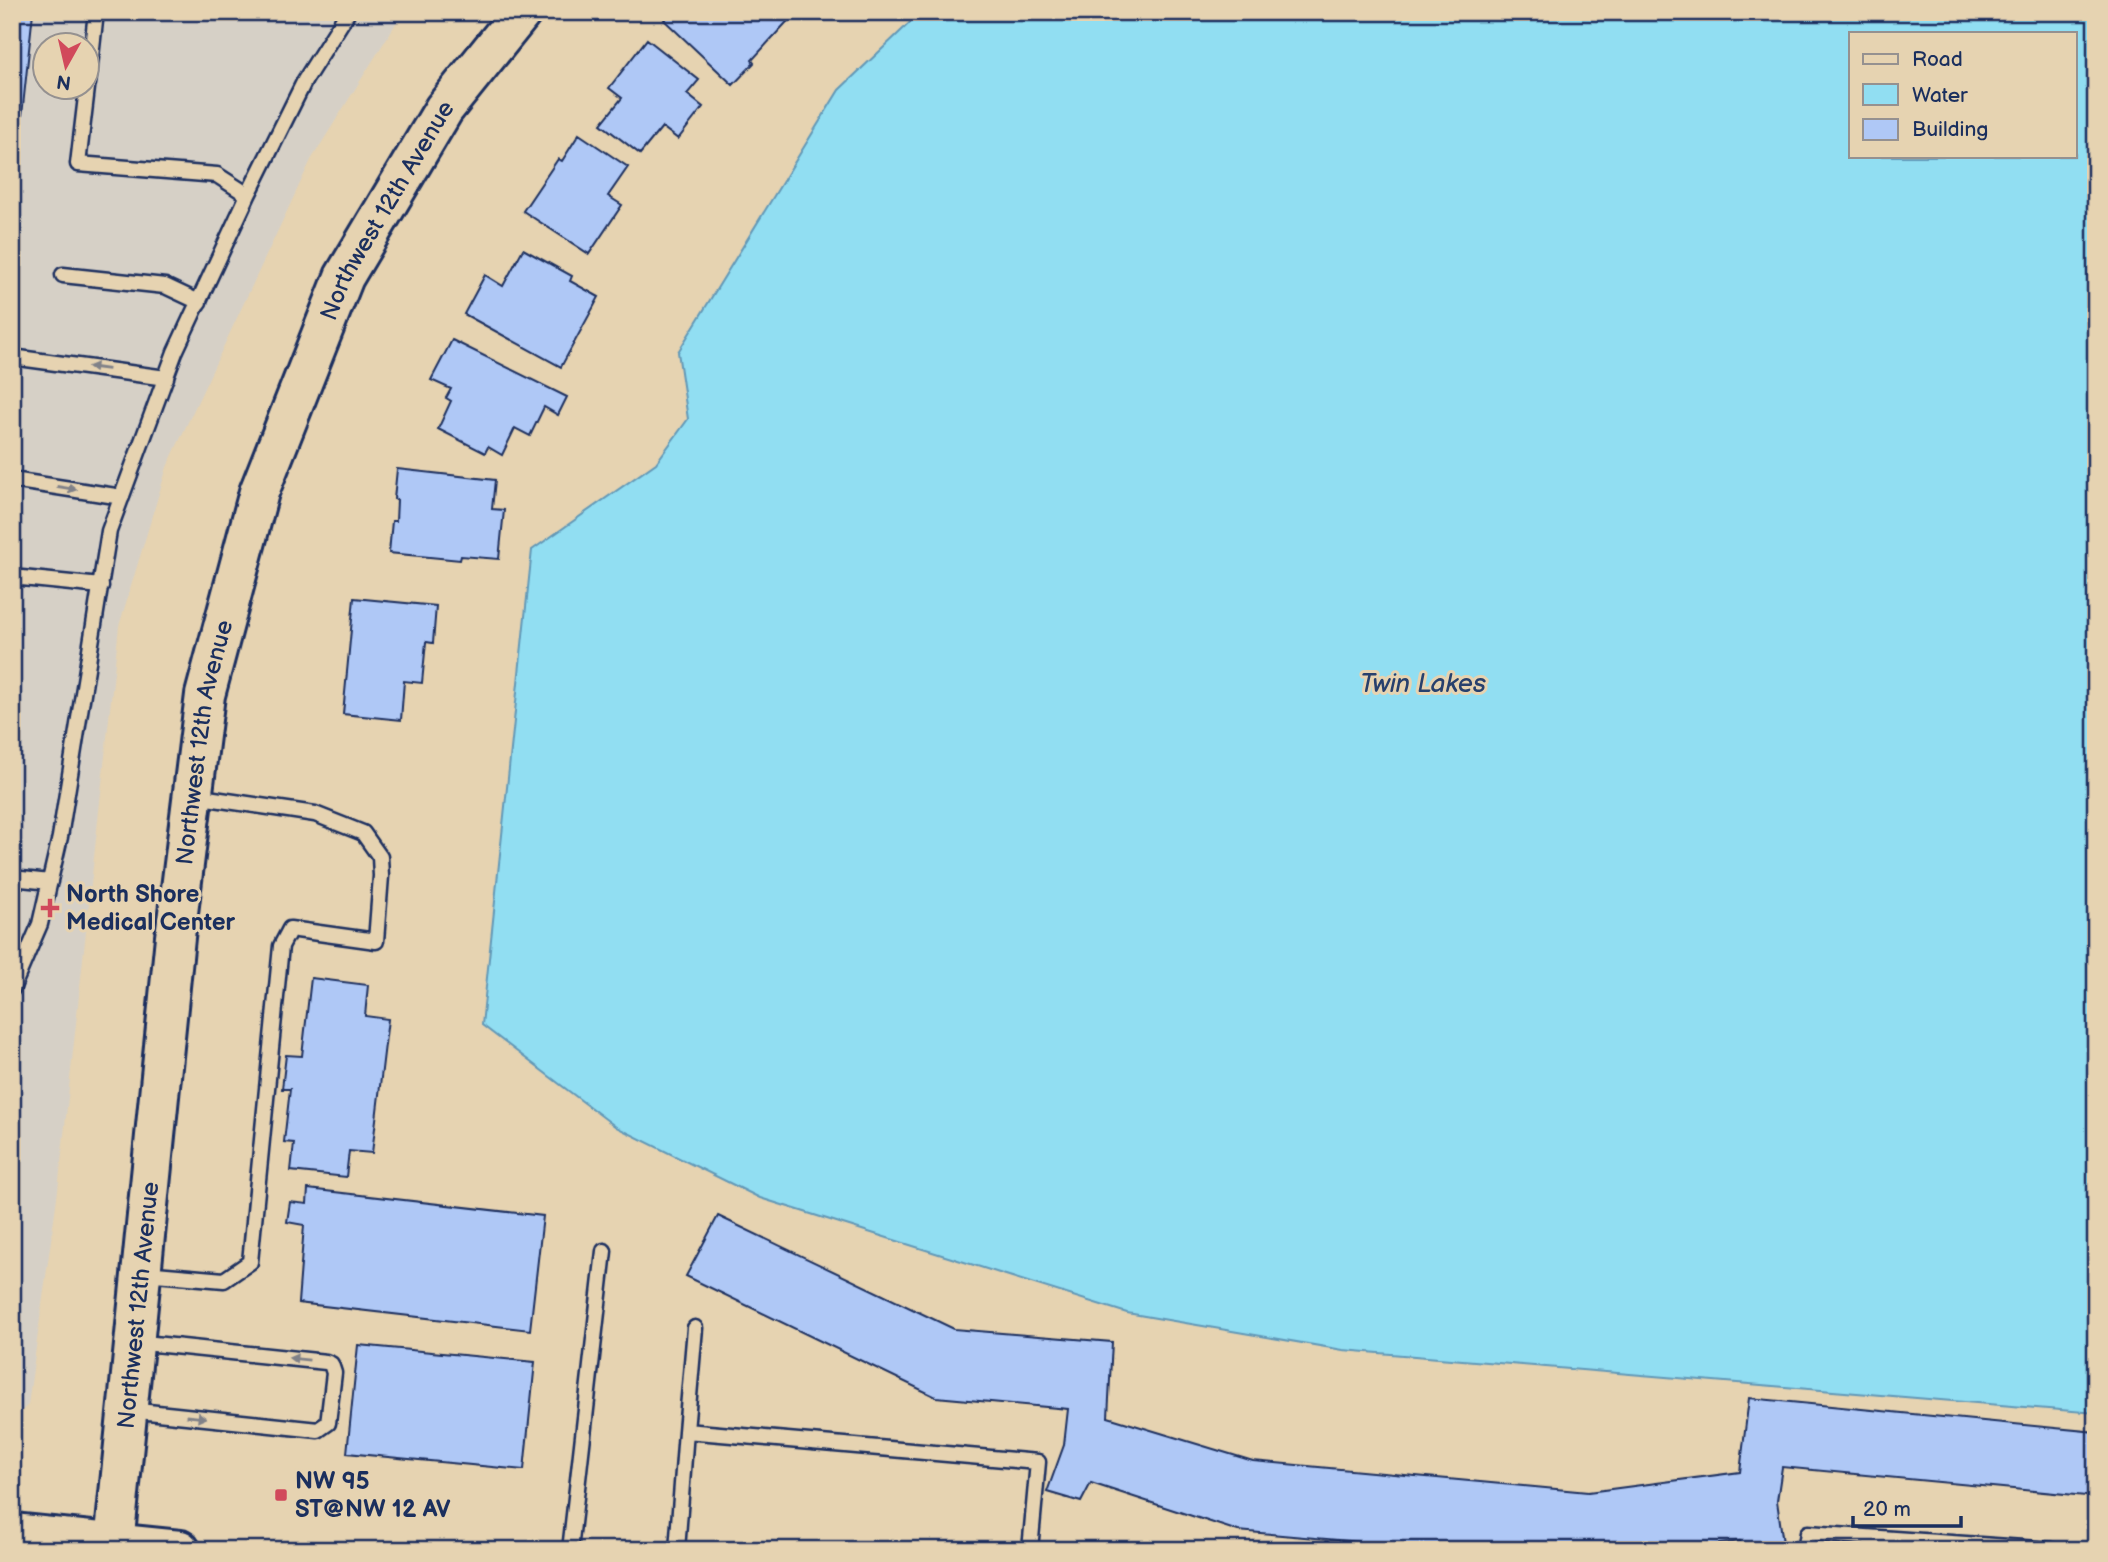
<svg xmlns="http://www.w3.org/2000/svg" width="2108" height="1562" font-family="'Balsamiq Sans',sans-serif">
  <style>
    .built { fill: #d6d0c6; fill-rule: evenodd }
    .water { fill: #91def2; stroke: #6298b7; stroke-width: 2; fill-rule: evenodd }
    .building { fill: #afc8f6; stroke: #1b2f5e; stroke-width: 2 }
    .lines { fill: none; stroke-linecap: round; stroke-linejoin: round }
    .lane-casing { stroke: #1b2f5e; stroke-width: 19 }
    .secondary-casing { stroke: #1b2f5e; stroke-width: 44 }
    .lane { stroke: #e6d3b1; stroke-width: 14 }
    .secondary { stroke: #e6d3b1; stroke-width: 38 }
    .oneway { fill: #808188 }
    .poi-dot { fill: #d1495b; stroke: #e6d3b1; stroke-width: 2.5 }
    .labels { text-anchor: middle; stroke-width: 6; stroke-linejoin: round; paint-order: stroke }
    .street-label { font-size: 24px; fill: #1b2f5e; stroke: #e6d3b1 }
    .poi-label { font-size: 24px; font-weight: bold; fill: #1b2f5e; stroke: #e6d3b1; text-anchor: start }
    .water-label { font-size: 26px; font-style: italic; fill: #27406d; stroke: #e6d3b1 }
  </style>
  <rect width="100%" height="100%" fill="#e6d3b1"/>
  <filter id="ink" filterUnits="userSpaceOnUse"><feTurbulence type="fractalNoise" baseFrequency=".0143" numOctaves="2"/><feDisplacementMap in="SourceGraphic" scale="14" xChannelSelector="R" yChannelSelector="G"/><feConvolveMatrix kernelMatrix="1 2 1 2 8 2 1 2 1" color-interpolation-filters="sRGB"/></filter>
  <g filter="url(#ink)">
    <!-- built -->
    <path class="built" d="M 12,12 L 403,12 L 311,160 L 167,467 L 119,626 L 58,1190 L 28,1405 L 12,1420 ZM 46,46 L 88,46 L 88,88 L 46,88 Z"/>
    <!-- water -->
    <path class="water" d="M 921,12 L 2096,12 L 2096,1413 L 1343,1350 L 1127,1313 L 760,1198 L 616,1127 L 482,1025 L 532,550 L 656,463 L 688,419 L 678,352 L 839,90 ZM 1851,33 L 2075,33 L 2075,156 L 1851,156 Z"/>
    <!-- building -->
    <path class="building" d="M 12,12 L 33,12 L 18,153 L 12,152 Z
      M 671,12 L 796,12 L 752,60 L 754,63 L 733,85 L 664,20 Z
      M 647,39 L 699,80 L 687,94 L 703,107 L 678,139 L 662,127 L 640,154 L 601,124 L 622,98 L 609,88 Z
      M 579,134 L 628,167 L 608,196 L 622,205 L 589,254 L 523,211 L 558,159 L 562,161 Z
      M 523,249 L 572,276 L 570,281 L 599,297 L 561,367 L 464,314 L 485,275 L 503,286 Z
      M 452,340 L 567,397 L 558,415 L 544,407 L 530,436 L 515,428 L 502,455 L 488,447 L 485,453 L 438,429 L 451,401 L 446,398 L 451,389 L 431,380 Z
      M 397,469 L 495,480 L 492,509 L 504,510 L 499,559 L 461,556 L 460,560 L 389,553 L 392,521 L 396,521 L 397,500 L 394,499 Z
      M 354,598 L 436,606 L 433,643 L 426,642 L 422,683 L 404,681 L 401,720 L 343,714 Z
      M 311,978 L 368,985 L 365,1016 L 388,1019 L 372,1153 L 349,1151 L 346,1177 L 291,1171 L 294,1143 L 284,1142 L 290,1089 L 282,1089 L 286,1055 L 302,1056 Z
      M 308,1189 L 543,1216 L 530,1330 L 298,1303 L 304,1225 L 287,1222 L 290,1202 L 307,1204 Z
      M 718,1216 L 954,1329 L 1112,1342 L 1108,1417 L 1253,1461 L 1588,1492 L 1740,1472 L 1749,1398 L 2096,1432 L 2096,1497 L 1782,1467 L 1777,1501 L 1784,1550 L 1742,1550 L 1740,1541 L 1676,1550 L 1450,1550 L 1238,1531 L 1091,1483 L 1081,1502 L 1047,1492 L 1064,1445 L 1068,1409 L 936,1397 L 686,1276 Z
      M 358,1345 L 535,1362 L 524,1470 L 347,1453 Z"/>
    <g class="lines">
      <!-- lane casing -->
      <g class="lane-casing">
        <path id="lane" d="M 88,84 L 96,12
          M 87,88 L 78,164 L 217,175 L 248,195
          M 63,275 L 165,286 L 199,302
          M 12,357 L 166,378
          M 12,480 L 122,497
          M 12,577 L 101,586
          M 12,878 L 50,882
          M 12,989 L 40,924 L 60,837 L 109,531 L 175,352 L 248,195 L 305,80 L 348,12
          M 144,1273 L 224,1280 L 250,1262 L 281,946 L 290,929 L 376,941 L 381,876 L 380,857 L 363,833 L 315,814 L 194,796
          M 695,1328 L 686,1431 L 1038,1462 L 1030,1550
          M 129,1410 L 318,1430 L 328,1423 L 334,1373 L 331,1364 L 326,1362 L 135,1342
          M 570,1550 L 604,1251
          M 677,1550 L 686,1431
          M 1805,1550 L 1808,1533 L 2051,1550"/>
      </g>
      <!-- secondary casing -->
      <g class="secondary-casing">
        <g id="secondary">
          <path d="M 12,1533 L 180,1550"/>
          <path id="s1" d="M 114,1544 L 175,937 L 205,695 L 259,492 L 344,277 L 444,109 L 522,12"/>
        </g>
      </g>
      <!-- lane -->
      <use href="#lane" class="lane"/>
      <!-- secondary -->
      <use href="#secondary" class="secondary"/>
    </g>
    <!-- one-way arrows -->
    <defs><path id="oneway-solid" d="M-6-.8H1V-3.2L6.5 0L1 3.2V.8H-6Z" transform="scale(1.75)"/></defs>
    <g class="oneway">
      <use href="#oneway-solid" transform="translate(98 368) rotate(-172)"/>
      <use href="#oneway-solid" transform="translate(67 488) rotate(9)"/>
      <use href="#oneway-solid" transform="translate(299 1359) rotate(-174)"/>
      <use href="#oneway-solid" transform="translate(196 1417) rotate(6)"/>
    </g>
  </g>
  <!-- markers -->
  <g class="poi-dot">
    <path d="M46.5 897.5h7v7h7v7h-7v7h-7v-7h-7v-7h7z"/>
    <rect x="274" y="1488" width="14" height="14" rx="3.5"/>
  </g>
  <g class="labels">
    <!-- street labels -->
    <g class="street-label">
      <text dy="8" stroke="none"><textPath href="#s1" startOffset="1374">Northwest 12th Avenue</textPath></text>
      <text dy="8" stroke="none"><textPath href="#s1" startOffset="807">Northwest 12th Avenue</textPath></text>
      <text dy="8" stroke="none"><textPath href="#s1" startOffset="240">Northwest 12th Avenue</textPath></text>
    </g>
    <!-- poi labels -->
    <g class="poi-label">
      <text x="66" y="902">North Shore<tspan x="66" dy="28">Medical Center</tspan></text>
      <text x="295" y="1489">NW 95<tspan x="295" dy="28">ST@NW 12 AV</tspan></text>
    </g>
    <!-- water labels -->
    <g class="water-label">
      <text x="1423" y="692">Twin Lakes</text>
    </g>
  </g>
  <!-- margin -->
  <rect width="2108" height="1562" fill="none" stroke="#e6d3b1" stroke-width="42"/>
  <rect x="21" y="21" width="2066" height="1520" fill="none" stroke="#1b2f5e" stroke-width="2.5" filter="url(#ink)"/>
  <!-- legend -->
  <rect x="1849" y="32" width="228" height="126" fill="#e6d3b1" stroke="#959190" stroke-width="2"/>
  <rect x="1863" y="54" width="35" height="10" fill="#e6d3b1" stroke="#959190" stroke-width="2"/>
  <text x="1912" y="66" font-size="21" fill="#1b2f5e">Road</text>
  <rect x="1863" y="84" width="35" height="21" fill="#91def2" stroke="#959190" stroke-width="2"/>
  <text x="1912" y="102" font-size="21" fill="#1b2f5e">Water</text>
  <rect x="1863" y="119" width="35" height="21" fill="#afc8f6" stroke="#959190" stroke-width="2"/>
  <text x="1912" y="136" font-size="21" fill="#1b2f5e">Building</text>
  <!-- north arrow -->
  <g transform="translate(66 66) rotate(188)"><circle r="33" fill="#e6d3b1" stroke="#959190" stroke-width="2"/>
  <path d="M0-5L12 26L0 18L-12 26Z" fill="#d1495b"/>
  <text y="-10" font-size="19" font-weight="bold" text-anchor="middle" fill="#1b2f5e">N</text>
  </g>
  <!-- scale -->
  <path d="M1853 1516v10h108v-10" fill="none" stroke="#1b2f5e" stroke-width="3.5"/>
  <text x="1863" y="1516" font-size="21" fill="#1b2f5e" stroke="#e6d3b1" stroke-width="5" paint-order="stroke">20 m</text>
</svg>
